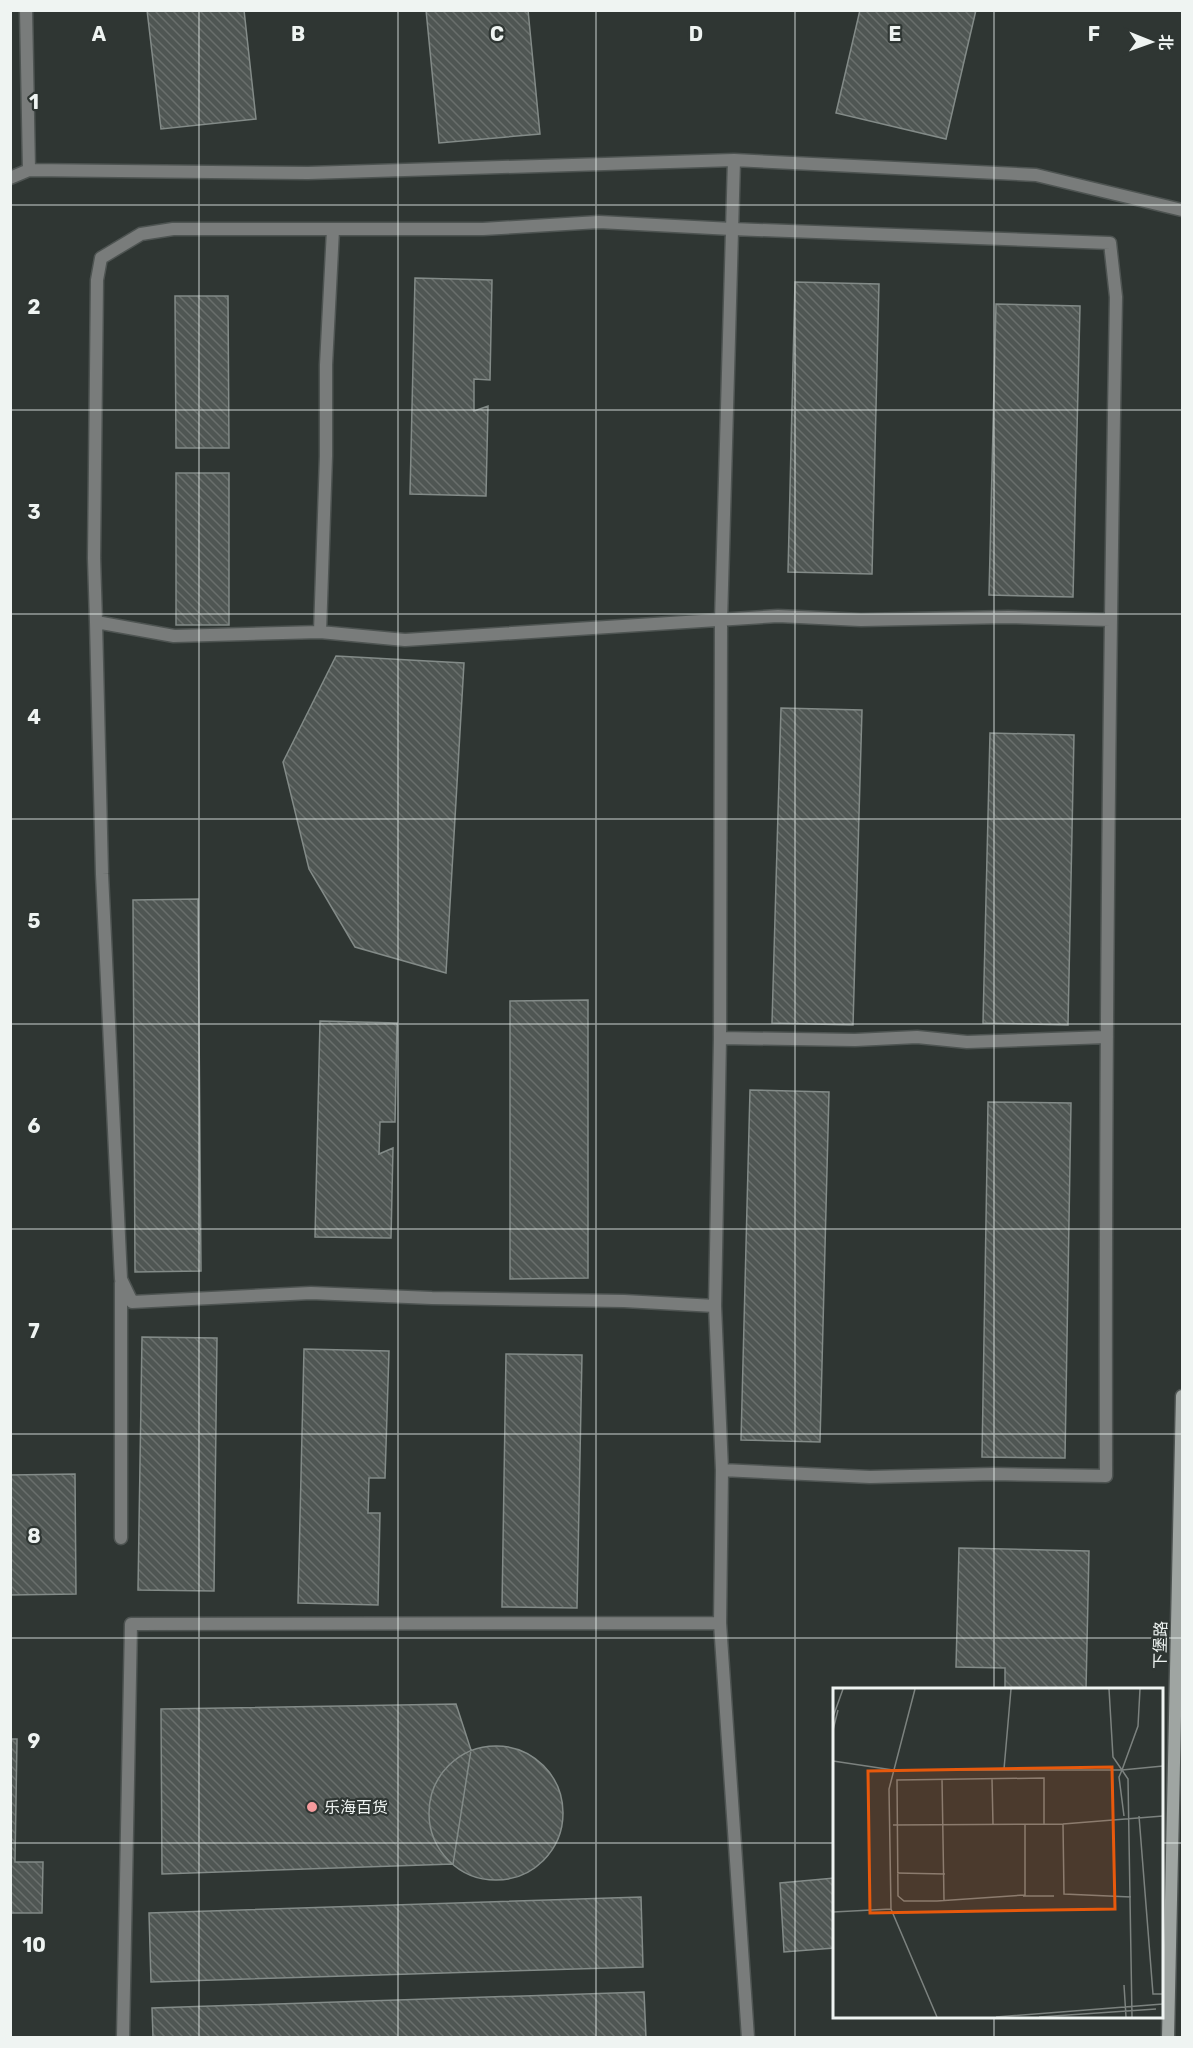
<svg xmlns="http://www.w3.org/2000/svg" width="1193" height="2048" font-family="Rubik,'Noto Sans SC',sans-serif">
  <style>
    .building { fill: url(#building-back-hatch); stroke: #838b88; stroke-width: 1.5 }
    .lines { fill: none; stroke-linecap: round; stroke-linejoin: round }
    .street-casing { stroke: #4e5452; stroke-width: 15 }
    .secondary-casing { stroke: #4e5452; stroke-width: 15 }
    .street { stroke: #797c7b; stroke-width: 12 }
    .secondary { stroke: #9fa5a2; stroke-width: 12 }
    .grid { fill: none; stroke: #eff4f2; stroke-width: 1.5; stroke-opacity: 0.55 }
    .poi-dot { fill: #f59b9d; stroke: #2f3633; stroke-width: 2 }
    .labels { text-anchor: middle; stroke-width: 4.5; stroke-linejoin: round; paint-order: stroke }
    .street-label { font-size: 16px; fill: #eff4f2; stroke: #2f3633 }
    .poi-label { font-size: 16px; fill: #eff4f2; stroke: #2f3633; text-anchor: start }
    .inset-road { fill: none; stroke: #7c827f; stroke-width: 1.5 }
    .view { fill: #e8590c; fill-opacity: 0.15; stroke: #e8590c; stroke-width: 3 }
    .inset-edge { fill: none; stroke: #eff4f2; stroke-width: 3 }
    .grid-label { font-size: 20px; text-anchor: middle; font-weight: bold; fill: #eff4f2; stroke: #2f3633; stroke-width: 4.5; stroke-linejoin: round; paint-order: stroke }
  </style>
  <defs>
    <pattern id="building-back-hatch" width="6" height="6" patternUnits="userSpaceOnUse" patternTransform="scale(1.5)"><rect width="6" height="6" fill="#4f5653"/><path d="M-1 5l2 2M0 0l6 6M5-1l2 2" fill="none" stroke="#696f6c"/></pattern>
  </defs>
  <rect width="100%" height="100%" fill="#2f3633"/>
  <!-- building -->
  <path class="building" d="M 147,10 L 244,10 L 256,119 L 161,129 Z
    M 426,10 L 528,10 L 540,134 L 439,143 Z
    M 860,10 L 976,10 L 946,139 L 836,113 Z
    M 415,278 L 492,280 L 490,380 L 474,379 L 474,411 L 488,406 L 486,496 L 410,494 Z
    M 795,282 L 879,284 L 872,574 L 788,572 Z
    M 175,296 L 228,296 L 229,448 L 176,448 Z
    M 996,304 L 1080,306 L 1073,597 L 989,595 Z
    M 176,473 L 229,473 L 229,625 L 176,625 Z
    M 336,656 L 464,663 L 446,973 L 355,947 L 309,869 L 283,762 Z
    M 781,708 L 862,710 L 853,1025 L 772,1023 Z
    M 990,733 L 1074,735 L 1068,1025 L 983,1023 Z
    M 198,899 L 201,1271 L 135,1272 L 133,900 Z
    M 588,1000 L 588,1278 L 510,1279 L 510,1001 Z
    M 320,1021 L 397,1023 L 395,1122 L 380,1122 L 379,1154 L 393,1148 L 391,1238 L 315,1237 Z
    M 750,1090 L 829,1092 L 820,1442 L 741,1440 Z
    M 988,1102 L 1071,1103 L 1065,1458 L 982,1457 Z
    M 142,1337 L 217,1338 L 214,1591 L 138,1590 Z
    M 304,1349 L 389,1351 L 385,1478 L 369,1478 L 368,1513 L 380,1513 L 378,1605 L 298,1603 Z
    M 506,1354 L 582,1355 L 577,1608 L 502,1607 Z
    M 75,1474 L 76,1594 L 10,1595 L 10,1475 Z
    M 959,1548 L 1089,1551 L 1086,1690 L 1005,1690 L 1005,1668 L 956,1667 Z
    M 456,1704 L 471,1750 L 453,1864 L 162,1874 L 161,1709 Z
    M 10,1739 L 17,1739 L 15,1862 L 43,1862 L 42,1913 L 10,1913 Z
    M429 1813a67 67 0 1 1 134 0a67 67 0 1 1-134 0Z
    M 834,1878 L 834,1948 L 784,1952 L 780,1883 Z
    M 641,1897 L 643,1967 L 151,1982 L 149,1913 Z
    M 644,1992 L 646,2038 L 153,2038 L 152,2008 Z"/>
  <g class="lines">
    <!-- street casing -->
    <g class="street-casing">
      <path id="street" d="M 26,10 L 29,170
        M 734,160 L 721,621 L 720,1038 L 715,1306 L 722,1470 L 720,1623 L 748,2038
        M 10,178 L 29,170 L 308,173 L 734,160 L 1036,175 L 1182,210
        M 96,622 L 174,636 L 320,632 L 405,640 L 778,616 L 861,620 L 1008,617 L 1110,620
        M 320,632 L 326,456 L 326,365 L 333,230
        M 720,1038 L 855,1040 L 917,1037 L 967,1042 L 1107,1037
        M 715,1306 L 624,1301 L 432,1298 L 311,1293 L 132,1302 L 121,1279 L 102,874 L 96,622 L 94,558 L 97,280 L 101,258 L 141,234 L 173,229 L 483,229 L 599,222 L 732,229 L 1110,243 L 1116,297 C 1109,690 1105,1083 1106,1476 L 993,1474 L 870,1477 L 722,1470
        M 121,1538 L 121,1283
        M 123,2038 L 131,1624 L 720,1623"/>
    </g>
    <!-- secondary casing -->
    <g class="secondary-casing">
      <path id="secondary" d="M 1168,2038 L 1182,1396"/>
    </g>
    <!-- street -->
    <use href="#street" class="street"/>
    <!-- secondary -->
    <use href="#secondary" class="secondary"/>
  </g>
  <!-- grid -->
  <path class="grid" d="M 199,10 L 199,2038M 398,10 L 398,2038M 596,10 L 596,2038M 795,10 L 795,2038M 994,10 L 994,1690M 10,205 L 1182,205M 10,410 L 1182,410M 10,614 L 1182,614M 10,819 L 1182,819M 10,1024 L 1182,1024M 10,1229 L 1182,1229M 10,1434 L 1182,1434M 10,1638 L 1182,1638M 10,1843 L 834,1843M 1162,1843 L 1182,1843M 994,2016 L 994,2038"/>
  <!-- markers -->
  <circle class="poi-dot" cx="312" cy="1807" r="6"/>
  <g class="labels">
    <!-- street labels -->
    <g class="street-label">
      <text transform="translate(1160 1645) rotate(-89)" y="6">下堡路</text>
    </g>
    <!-- poi labels -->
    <g class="poi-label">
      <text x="324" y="1813">乐海百货</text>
    </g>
  </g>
  <!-- overview -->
  <g transform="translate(833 1688)">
    <rect width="330" height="330" fill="#2f3633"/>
    <path class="inset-road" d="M 82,1 L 56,101 L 58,221 L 104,329M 276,1 L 280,69 L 289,82M 0,29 L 10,1M 0,42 L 5,22M 0,73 L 60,82 L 289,82 L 330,78M 171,81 L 178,1M 289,82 L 305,38 L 307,1M 289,82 L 295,91 L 299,329M 289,82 L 286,89 L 291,128M 109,91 L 111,212M 159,91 L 160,137M 306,128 L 320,306 L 330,306M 230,136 L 231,206 L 298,209M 60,137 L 230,136 L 330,128M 192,137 L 192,207 L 104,213 L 71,213 L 65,208 L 64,92 L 211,90 L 211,136M 64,185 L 112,186M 190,208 L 221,208M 0,224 L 58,221M 291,297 L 293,329M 163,329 L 330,316M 206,329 L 323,321"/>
    <path class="view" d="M 279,79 L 282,221 L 37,225 L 35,83 Z"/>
    <rect width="330" height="330" class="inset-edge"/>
  </g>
  <g class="grid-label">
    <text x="99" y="41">A</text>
    <text x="298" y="41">B</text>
    <text x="497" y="41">C</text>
    <text x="696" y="41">D</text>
    <text x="895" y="41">E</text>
    <text x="1094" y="41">F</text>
    <text x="34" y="109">1</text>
    <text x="34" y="314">2</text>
    <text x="34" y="519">3</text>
    <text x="34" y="724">4</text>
    <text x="34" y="928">5</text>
    <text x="34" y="1133">6</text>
    <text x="34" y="1338">7</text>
    <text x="34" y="1543">8</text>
    <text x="34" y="1748">9</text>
    <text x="34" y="1952">10</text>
  </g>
  <!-- border -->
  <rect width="1193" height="2048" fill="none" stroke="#eff4f2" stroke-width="24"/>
  <!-- north arrow -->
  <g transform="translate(1151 42) rotate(91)" stroke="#2f3633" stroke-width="4.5" paint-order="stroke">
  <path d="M0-4.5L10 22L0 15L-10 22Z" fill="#eff4f2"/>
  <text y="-9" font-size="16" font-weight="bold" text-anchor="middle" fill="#eff4f2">北</text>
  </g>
</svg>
